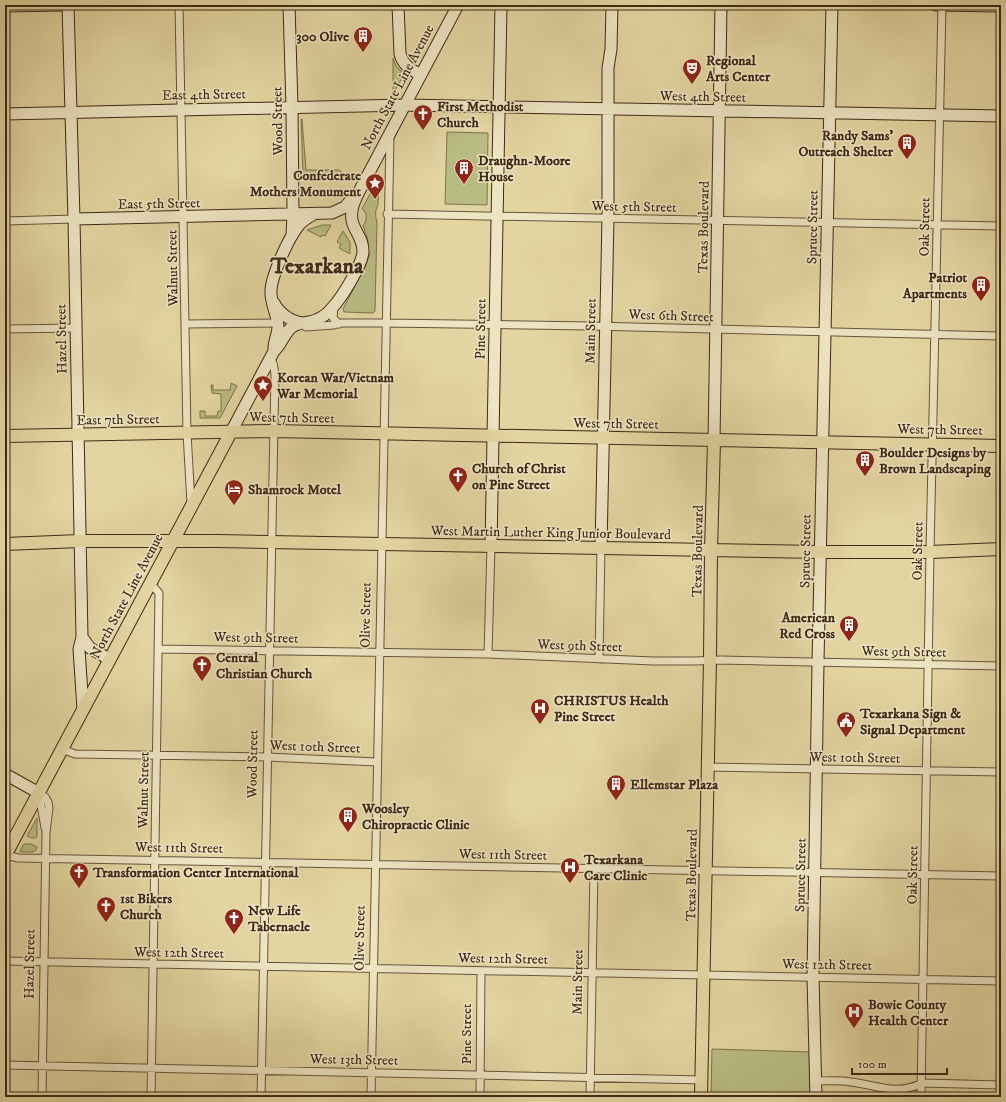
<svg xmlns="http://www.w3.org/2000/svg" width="1006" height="1102" font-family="'IM FELL DW Pica',serif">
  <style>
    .green { fill: #b8bc82; stroke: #7c724c }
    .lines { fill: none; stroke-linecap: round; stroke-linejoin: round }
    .stream { stroke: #737f6f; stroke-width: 2 }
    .street-casing { stroke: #68543a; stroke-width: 9 }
    .secondary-casing { stroke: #3f2917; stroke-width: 13 }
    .primary-casing { stroke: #3f2917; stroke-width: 14 }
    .street { stroke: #ede4c2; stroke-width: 7 }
    .secondary { stroke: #ede4c2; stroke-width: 11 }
    .primary { stroke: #e3d5a1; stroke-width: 12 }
    .labels { text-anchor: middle; stroke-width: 3; stroke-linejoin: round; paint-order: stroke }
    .poi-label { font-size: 14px; font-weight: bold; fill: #3f2917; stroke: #ede4c2; text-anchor: start }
    .street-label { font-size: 14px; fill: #3f2917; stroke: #ede4c2 }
    .town-label { font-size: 22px; font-weight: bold; fill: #3f2917; stroke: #ede4c2 }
  </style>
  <rect width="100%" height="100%" fill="#e3d5a1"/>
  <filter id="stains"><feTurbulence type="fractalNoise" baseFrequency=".005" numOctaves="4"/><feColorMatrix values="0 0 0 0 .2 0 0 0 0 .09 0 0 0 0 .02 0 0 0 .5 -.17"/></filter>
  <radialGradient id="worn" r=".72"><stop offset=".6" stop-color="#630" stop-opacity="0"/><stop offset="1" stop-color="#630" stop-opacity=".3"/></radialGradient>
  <!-- green -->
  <path class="green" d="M 393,58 L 396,66 L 404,74 L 393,94 Z
    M 301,119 L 302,119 L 306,170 L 339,170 L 346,176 L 303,176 Z
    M 447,132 L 488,133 L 487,205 L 445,204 Z
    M 379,177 L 378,205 C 375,210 375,216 377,222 L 375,311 L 373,313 L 344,312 L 343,309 L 366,265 L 369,256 L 368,240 L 363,226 L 366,221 L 366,215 L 365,212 L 362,209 Z
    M 322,225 L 331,225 L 325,236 L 322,235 L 321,237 L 307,230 Z
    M 343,231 L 350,242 L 350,254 L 339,248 L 341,244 L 337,242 Z
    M 231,383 L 237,386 L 220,418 L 200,418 L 200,411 L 205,411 L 205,416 L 217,416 L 218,411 L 221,411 L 221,394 L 212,393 L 211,385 L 213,385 L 213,390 L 230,390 Z
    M 37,818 L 37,837 C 34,839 31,838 27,836 Z
    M 25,844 L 31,844 L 37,847 L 36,850 L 33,852 L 20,852 L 23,845 Z
    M 712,1049 L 812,1052 L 810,1097 L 711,1097 Z"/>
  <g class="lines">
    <!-- stream -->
    <path class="stream" d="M 997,656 L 1001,656"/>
    <!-- street casing -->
    <g class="street-casing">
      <path id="street" d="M 179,5 L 187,433 L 191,503
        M 387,214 L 1001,226
        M 5,221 L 74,219
        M 334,307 L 333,318 L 339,324
        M 186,324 L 278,323
        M 306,327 L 334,325 L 341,323 L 386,323 L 591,326 L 1001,336
        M 5,329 L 75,328
        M 150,583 L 159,593 L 151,1097
        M 159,649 L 488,654 L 653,661 L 696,661 L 721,660 L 1001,666
        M 488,654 L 491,546
        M 599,659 L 601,548
        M 62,749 L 75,754 L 267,757 L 377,762
        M 708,767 L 1001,772
        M 39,793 L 45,797 L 48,802 L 49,808 L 46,832 L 42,1097
        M 39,793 L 45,828
        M 5,855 L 18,858 L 1001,876
        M 5,961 L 1001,981
        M 5,1065 L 702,1080
        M 816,1081 C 828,1081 840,1080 851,1082 C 876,1085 897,1096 922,1083 L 1001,1085
        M 261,1097 L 275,374 L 273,363 L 270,358
        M 371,1097 L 390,137
        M 480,1097 L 481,971
        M 590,1097 L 594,869
        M 921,1097 L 930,552 L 942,5"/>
    </g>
    <!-- secondary casing -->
    <g class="secondary-casing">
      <path id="secondary" d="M 68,5 L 74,219 L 82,637 L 90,648 L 109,659
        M 289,5 L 292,107 L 293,215 L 292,236
        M 398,5 L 400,54 C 403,65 410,69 421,75
        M 936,5 L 1001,6
        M 5,6 L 61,5
        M 5,114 L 405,105 L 1001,116
        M 74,219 L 332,213 L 345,207 L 354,196
        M 274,303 C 279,313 290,321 302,323
        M 274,351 C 273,342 278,335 278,327 C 278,316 271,305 271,293 C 270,278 289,237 299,225 C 303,220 309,217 314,214
        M 231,432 L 274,351 C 282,344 284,333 292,327 C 300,321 310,324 318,319 C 323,317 328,313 332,308 C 341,299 362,265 363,252 C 363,239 357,235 353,224 C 348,210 357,196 363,184 L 458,5
        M 714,441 L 721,5
        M 491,546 L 501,5
        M 601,548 L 608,218 L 608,68 L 611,49 L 612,5
        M 82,637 L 79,649 L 83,709
        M 5,774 L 39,793
        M 816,1097 L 813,976 L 818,662 L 832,5"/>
    </g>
    <!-- primary casing -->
    <g class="primary-casing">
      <path id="primary" d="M 5,436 L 273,431 L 1001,446
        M 5,544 L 80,541 L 217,541 L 820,552 L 930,552 L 1001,549
        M 5,856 L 231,432
        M 701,1097 L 710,660 L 711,551 L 714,441"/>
    </g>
    <!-- street -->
    <use href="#street" class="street"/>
    <!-- secondary -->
    <use href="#secondary" class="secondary"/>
    <!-- primary -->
    <use href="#primary" class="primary"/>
  </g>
  <!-- icons -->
  <defs>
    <g id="building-pin" transform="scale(1)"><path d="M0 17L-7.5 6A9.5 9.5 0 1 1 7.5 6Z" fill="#8f2418" stroke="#ede4c2"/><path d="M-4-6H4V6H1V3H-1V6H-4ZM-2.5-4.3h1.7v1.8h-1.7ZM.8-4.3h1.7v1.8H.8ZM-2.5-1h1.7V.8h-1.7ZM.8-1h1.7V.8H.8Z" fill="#fff"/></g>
    <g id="theatre-pin" transform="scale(1)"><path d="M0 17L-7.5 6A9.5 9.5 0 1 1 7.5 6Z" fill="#8f2418" stroke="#ede4c2"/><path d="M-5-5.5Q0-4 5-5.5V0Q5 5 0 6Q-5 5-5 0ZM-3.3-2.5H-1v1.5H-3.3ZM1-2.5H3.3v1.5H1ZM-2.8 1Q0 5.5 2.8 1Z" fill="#fff"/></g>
    <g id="church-pin" transform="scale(1)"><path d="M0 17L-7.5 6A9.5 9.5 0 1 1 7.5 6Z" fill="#8f2418" stroke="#ede4c2"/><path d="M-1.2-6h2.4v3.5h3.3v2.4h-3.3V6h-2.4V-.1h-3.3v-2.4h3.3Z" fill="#fff"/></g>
    <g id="sight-pin" transform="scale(1)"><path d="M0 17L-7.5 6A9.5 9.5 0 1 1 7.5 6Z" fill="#8f2418" stroke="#ede4c2"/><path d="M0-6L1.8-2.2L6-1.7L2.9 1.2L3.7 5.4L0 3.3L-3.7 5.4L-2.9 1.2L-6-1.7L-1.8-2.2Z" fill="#fff"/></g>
    <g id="hotel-pin" transform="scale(1)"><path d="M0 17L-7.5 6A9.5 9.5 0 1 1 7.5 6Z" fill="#8f2418" stroke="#ede4c2"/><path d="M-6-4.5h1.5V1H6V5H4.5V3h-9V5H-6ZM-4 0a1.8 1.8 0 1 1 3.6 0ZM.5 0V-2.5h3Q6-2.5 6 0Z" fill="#fff"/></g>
    <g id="hospital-pin" transform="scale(1)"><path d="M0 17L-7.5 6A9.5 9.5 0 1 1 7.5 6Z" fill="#8f2418" stroke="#ede4c2"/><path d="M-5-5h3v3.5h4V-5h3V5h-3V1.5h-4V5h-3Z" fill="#fff"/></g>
    <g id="civic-pin" transform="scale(1)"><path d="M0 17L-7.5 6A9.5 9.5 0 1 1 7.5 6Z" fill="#8f2418" stroke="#ede4c2"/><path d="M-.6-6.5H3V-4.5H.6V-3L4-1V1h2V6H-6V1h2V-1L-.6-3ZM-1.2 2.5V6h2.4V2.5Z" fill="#fff"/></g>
  </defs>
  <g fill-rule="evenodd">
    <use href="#building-pin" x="363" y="36"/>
    <use href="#theatre-pin" x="692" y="68"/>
    <use href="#church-pin" x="423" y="114"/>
    <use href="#building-pin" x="907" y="143"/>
    <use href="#building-pin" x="464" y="168"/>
    <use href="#sight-pin" x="375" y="183"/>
    <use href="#building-pin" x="981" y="285"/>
    <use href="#sight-pin" x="263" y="385"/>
    <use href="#building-pin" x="865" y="460"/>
    <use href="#church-pin" x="458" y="476"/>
    <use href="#hotel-pin" x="234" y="489"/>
    <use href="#building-pin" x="849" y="625"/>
    <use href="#church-pin" x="202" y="665"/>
    <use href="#hospital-pin" x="540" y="708"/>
    <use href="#civic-pin" x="846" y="721"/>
    <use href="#building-pin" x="616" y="784"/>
    <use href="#building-pin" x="348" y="816"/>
    <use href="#hospital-pin" x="570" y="867"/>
    <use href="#church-pin" x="79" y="872"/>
    <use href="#church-pin" x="106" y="906"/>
    <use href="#church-pin" x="234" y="918"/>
    <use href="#hospital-pin" x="854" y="1012"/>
  </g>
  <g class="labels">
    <!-- poi labels -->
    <g class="poi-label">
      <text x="349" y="41" text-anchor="end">300 Olive</text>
      <text x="706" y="65">Regional<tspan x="706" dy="16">Arts Center</tspan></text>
      <text x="437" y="111">First Methodist<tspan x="437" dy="16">Church</tspan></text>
      <text x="893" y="140" text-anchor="end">Randy Sams'<tspan x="893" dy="16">Outreach Shelter</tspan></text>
      <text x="478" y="165">Draughn-Moore<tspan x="478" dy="16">House</tspan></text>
      <text x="361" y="180" text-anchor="end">Confederate<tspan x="361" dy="16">Mothers Monument</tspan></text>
      <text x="967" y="282" text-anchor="end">Patriot<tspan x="967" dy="16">Apartments</tspan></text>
      <text x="277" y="382">Korean War/Vietnam<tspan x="277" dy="16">War Memorial</tspan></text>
      <text x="879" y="457">Boulder Designs by<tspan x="879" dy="16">Brown Landscaping</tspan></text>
      <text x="472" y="473">Church of Christ<tspan x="472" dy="16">on Pine Street</tspan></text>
      <text x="248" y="494">Shamrock Motel</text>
      <text x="835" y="622" text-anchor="end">American<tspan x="835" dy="16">Red Cross</tspan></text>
      <text x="216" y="662">Central<tspan x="216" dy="16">Christian Church</tspan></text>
      <text x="554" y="705">CHRISTUS Health<tspan x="554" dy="16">Pine Street</tspan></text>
      <text x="860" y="718">Texarkana Sign &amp;<tspan x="860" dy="16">Signal Department</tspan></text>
      <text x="630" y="789">Ellemstar Plaza</text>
      <text x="362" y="813">Woosley<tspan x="362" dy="16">Chiropractic Clinic</tspan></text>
      <text x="584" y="864">Texarkana<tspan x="584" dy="16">Care Clinic</tspan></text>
      <text x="93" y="877">Transformation Center International</text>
      <text x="120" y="903">1st Bikers<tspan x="120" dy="16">Church</tspan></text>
      <text x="248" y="915">New Life<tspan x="248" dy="16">Tabernacle</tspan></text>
      <text x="868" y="1009">Bowie County<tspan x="868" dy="16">Health Center</tspan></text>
    </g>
    <!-- street labels -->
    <g class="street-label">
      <text transform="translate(397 87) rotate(-62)" y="5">North State Line Avenue</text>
      <text transform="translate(204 94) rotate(-1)" y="5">East 4th Street</text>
      <text transform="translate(703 96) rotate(1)" y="5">West 4th Street</text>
      <text transform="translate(277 121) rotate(-91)" y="5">Wood Street</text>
      <text transform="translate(159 203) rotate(-1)" y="5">East 5th Street</text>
      <text transform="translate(634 206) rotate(1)" y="5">West 5th Street</text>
      <text transform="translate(703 227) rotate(-89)" y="5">Texas Boulevard</text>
      <text transform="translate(812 227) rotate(-89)" y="5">Spruce Street</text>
      <text transform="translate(924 227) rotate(-89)" y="5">Oak Street</text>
      <text transform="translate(172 268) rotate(-91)" y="5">Walnut Street</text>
      <text transform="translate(671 315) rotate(2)" y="5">West 6th Street</text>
      <text transform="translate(480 329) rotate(-89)" y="5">Pine Street</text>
      <text transform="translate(590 331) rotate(-89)" y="5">Main Street</text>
      <text transform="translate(61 339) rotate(-91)" y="5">Hazel Street</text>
      <text transform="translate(292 417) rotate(1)" y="5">West 7th Street</text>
      <text transform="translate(118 419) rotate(-1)" y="5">East 7th Street</text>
      <text transform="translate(616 423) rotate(1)" y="5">West 7th Street</text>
      <text transform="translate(940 429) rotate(1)" y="5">West 7th Street</text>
      <text transform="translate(551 532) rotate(1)" y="5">West Martin Luther King Junior Boulevard</text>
      <text transform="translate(697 551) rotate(-89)" y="5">Texas Boulevard</text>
      <text transform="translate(805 551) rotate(-89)" y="5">Spruce Street</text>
      <text transform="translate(917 551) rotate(-89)" y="5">Oak Street</text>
      <text transform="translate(126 596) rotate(-62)" y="5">North State Line Avenue</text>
      <text transform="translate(365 615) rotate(-89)" y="5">Olive Street</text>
      <text transform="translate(256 637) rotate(1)" y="5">West 9th Street</text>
      <text transform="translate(580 645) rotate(2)" y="5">West 9th Street</text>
      <text transform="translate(904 651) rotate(1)" y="5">West 9th Street</text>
      <text transform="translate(315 746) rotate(2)" y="5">West 10th Street</text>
      <text transform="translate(855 757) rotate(1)" y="5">West 10th Street</text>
      <text transform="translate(252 764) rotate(-89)" y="5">Wood Street</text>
      <text transform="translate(143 790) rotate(-89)" y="5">Walnut Street</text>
      <text transform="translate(179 847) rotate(1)" y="5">West 11th Street</text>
      <text transform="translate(503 854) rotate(1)" y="5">West 11th Street</text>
      <text transform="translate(691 875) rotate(-89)" y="5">Texas Boulevard</text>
      <text transform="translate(800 875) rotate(-89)" y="5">Spruce Street</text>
      <text transform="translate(912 875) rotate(-89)" y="5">Oak Street</text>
      <text transform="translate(359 938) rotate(-89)" y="5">Olive Street</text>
      <text transform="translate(179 952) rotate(1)" y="5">West 12th Street</text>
      <text transform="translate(503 958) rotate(1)" y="5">West 12th Street</text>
      <text transform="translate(29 964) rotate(-89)" y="5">Hazel Street</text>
      <text transform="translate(827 964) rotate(1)" y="5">West 12th Street</text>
      <text transform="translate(577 982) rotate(-89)" y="5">Main Street</text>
      <text transform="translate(466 1034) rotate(-90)" y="5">Pine Street</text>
      <text transform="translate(354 1059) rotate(1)" y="5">West 13th Street</text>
    </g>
    <!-- town labels -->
    <g class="town-label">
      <text x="317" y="273">Texarkana</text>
    </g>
  </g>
  <!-- margin -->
  <rect width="1006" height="1102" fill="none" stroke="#e3d5a1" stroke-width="20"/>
  <rect x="6" y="6" width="994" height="1090" fill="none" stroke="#3f2917" stroke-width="2"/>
  <rect x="10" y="10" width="986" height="1082" fill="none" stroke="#3f2917"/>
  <!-- scale -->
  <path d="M852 1068v6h95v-6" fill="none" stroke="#3f2917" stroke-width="2"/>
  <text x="858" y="1068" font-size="12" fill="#3f2917" stroke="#ede4c2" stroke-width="3" paint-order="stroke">100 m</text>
  <rect width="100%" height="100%" filter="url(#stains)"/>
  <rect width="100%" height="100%" fill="url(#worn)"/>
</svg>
